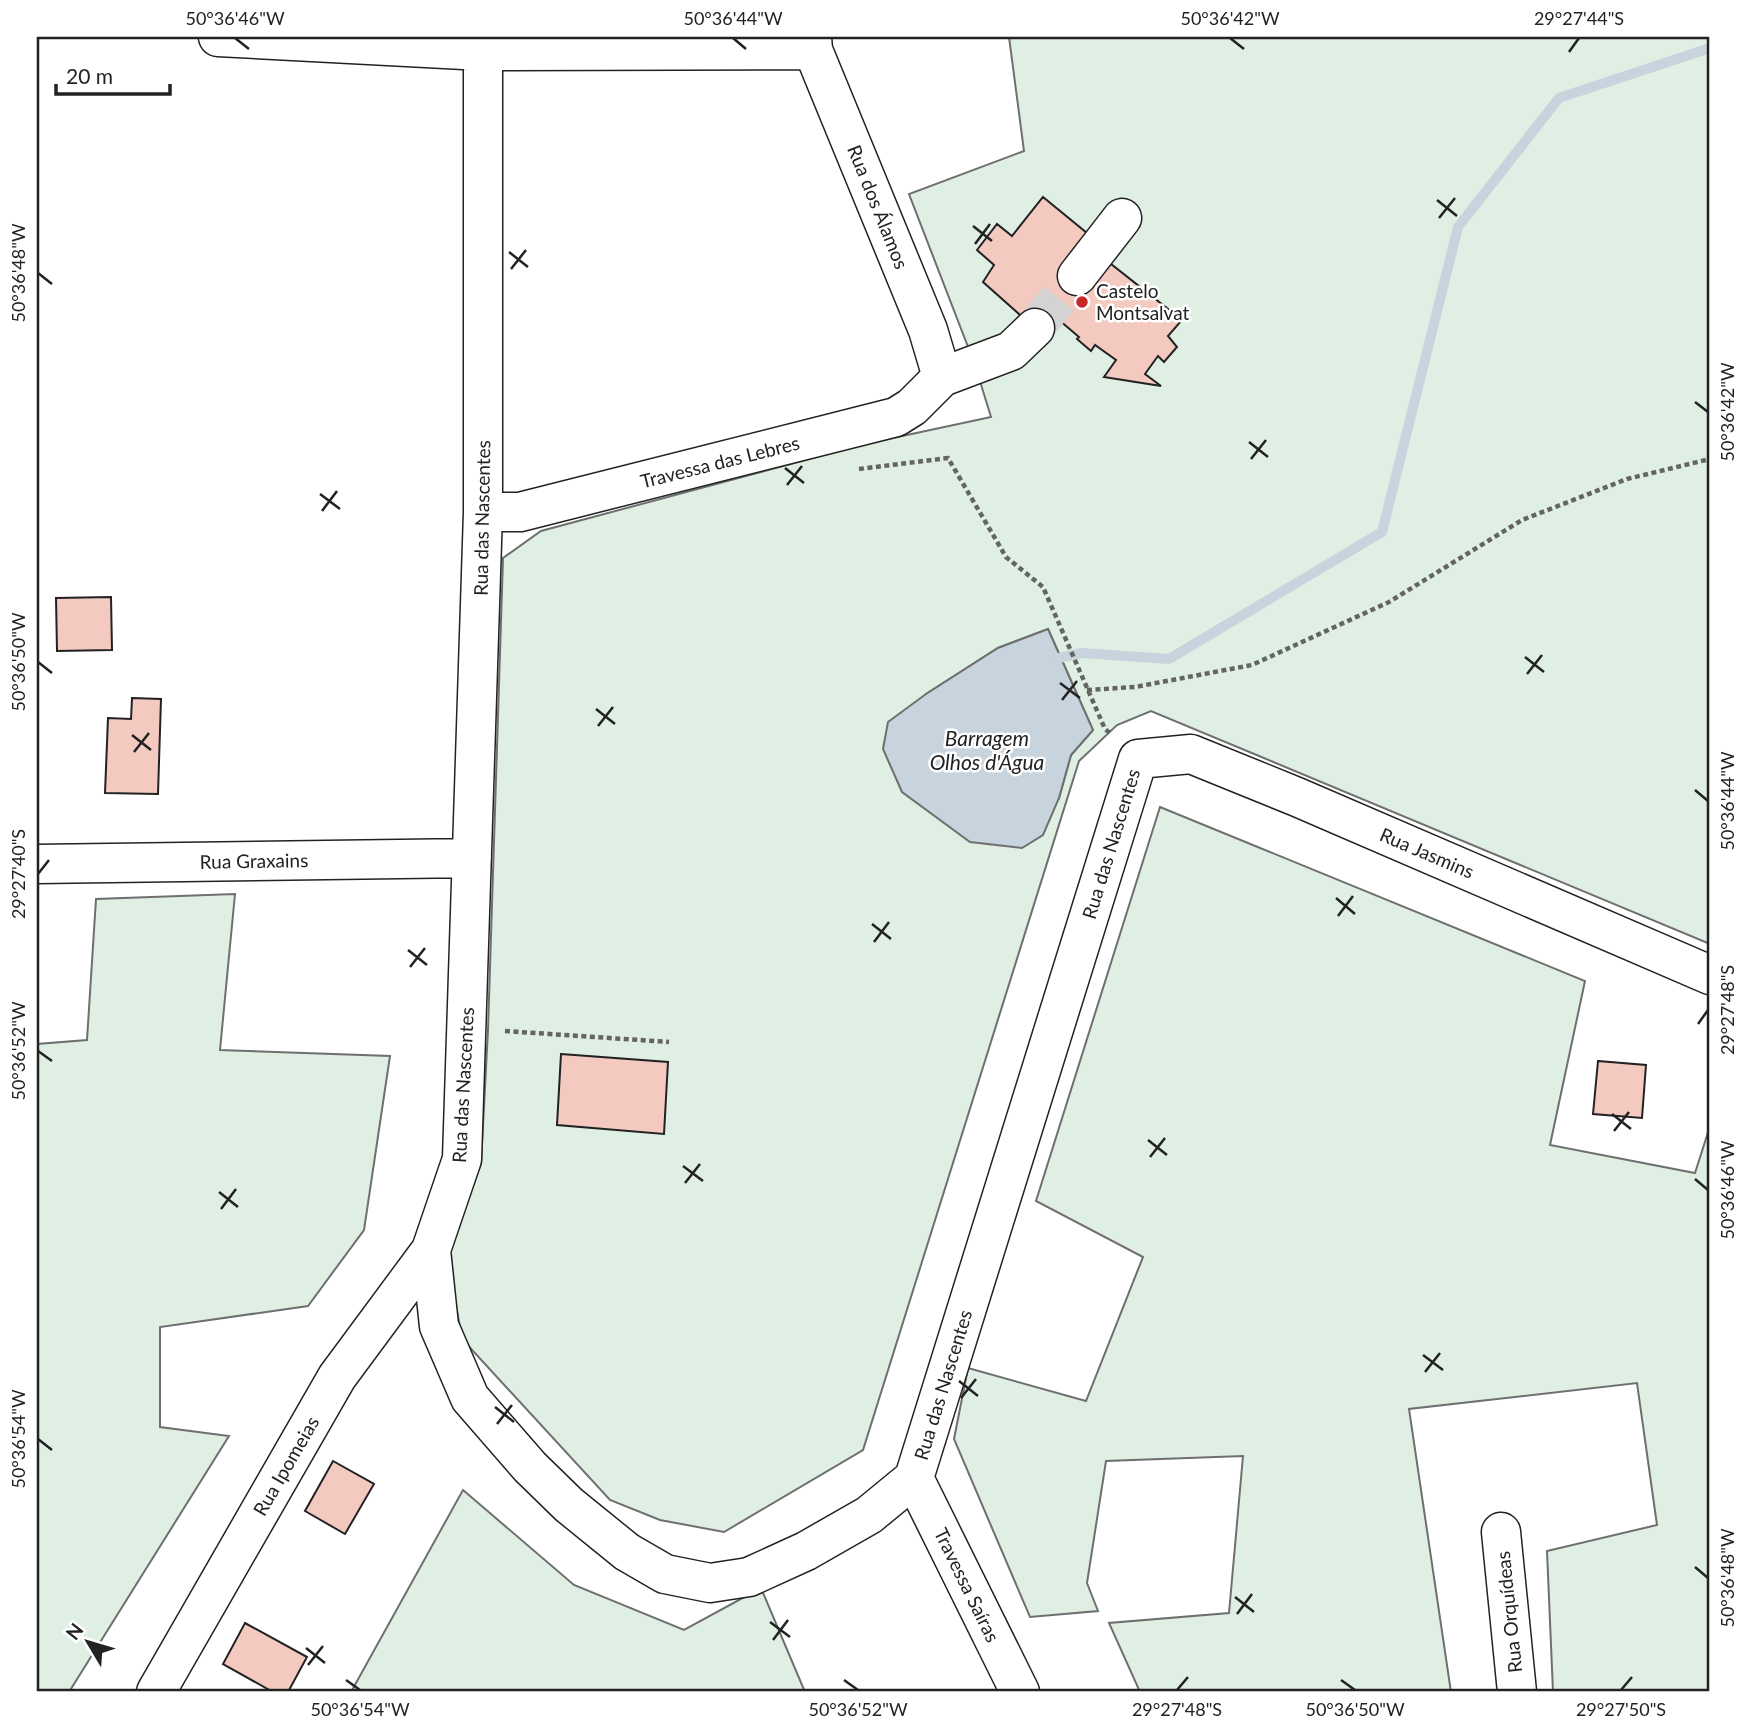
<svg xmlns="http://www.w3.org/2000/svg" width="1747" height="1729" font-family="Lato,sans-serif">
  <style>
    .green { fill: #e0efe3; stroke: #6f6f6f; stroke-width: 2; fill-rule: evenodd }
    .water { fill: #c7d3dd; stroke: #6f6f6f; stroke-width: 2 }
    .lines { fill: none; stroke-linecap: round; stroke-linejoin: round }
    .stream { stroke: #c7d3dd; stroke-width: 10 }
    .building { fill: #f3c9c0; stroke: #222; stroke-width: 2 }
    .minor-tunnel { stroke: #d3d3d3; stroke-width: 38; stroke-dasharray: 38 19; stroke-linecap: butt }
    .minor-casing { stroke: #222; stroke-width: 41 }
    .path { stroke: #646464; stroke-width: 4.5; stroke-dasharray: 5 3.5; stroke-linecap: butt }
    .minor { stroke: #fff; stroke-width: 38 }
    .ticks { fill: none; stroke: #222; stroke-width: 2.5 }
    .poi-dot { fill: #c62828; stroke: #fff; stroke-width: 2.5 }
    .labels { text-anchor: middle; stroke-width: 5; stroke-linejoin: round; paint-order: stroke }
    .street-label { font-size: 19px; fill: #222; stroke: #fff }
    .poi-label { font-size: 19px; fill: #222; stroke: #fff; text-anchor: start }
    .water-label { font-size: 21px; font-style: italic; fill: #222; stroke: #fff }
    .neatline { fill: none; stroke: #222; stroke-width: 2.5 }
    .ticks-label { font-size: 18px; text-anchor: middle; fill: #222 }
  </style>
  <rect width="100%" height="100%" fill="#fff"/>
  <!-- green -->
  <path class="green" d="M 1009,37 L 1710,37 L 1710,944 L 1151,711 L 1117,725 L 1079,761 L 863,1450 L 724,1532 L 660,1520 L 610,1500 L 462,1339 L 447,1254 L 481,1164 L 488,1030 L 503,558 L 541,531 L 865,444 L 991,417 L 975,365 L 909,194 L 1024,151 ZM 1048,629 L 1093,730 L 1071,755 L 1059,798 L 926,694 L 998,648 Z
    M 1160,807 L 1585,981 L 1550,1145 L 1695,1173 L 1710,1126 L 1710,1692 L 1553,1692 L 1547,1551 L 1657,1525 L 1637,1383 L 1409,1409 L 1451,1692 L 1140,1692 L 1109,1623 L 1229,1613 L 1243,1456 L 1106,1461 L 1087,1583 L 1098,1611 L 1030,1617 L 954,1439 L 968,1368 L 1086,1401 L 1143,1257 L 1036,1201 Z
    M 235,894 L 220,1050 L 390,1056 L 364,1230 L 308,1306 L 160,1327 L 160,1427 L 229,1436 L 69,1692 L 37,1692 L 37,1044 L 87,1040 L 96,899 Z
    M 463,1490 L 574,1585 L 684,1630 L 761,1588 L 805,1692 L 351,1692 Z"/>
  <!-- water -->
  <path class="water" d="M 1048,629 L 1093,730 L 1071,755 L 1059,798 L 1043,835 L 1022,848 L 970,842 L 902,792 L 883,749 L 888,722 L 926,694 L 998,648 Z"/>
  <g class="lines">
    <!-- stream -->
    <path class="stream" d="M 1059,658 L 1081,653 L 1169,659 L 1382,532 L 1458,227 L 1559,98 L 1710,48"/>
  </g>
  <!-- building -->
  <path class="building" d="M 1043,197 L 1093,238 L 1106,260 L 1182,320 L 1168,336 L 1177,347 L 1164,362 L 1158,356 L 1145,374 L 1161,386 L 1104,377 L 1116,360 L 1095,345 L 1091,351 L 1077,339 L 1079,337 L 1059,320 L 1046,338 L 983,282 L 994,265 L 977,250 L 997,224 L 1012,236 Z
    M 111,597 L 112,650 L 57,651 L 56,598 Z
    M 132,698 L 161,699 L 158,794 L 105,793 L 108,718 L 131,719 Z
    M 561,1054 L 668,1062 L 664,1134 L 557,1125 Z
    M 1598,1061 L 1646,1065 L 1642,1118 L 1593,1114 Z
    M 333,1461 L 374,1484 L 345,1534 L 305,1511 Z
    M 245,1623 L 307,1657 L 288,1692 L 273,1692 L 223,1664 Z"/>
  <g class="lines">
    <!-- minor-tunnel -->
    <path class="minor-tunnel" d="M 1035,328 L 1077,276"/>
    <!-- minor casing -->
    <g class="minor-casing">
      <path id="minor" d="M 218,37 L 483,51 L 813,50
        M 812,37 L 813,50 L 928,330 L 942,377
        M 483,51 L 483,512 L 462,1159 L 431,1250 L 439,1326 L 470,1398 L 530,1467 L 569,1505 L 627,1552 L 665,1574 L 710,1583 L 749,1577 L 806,1551 L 869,1515 L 914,1478 L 1138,759 L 1191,754 L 1297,797 L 1710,975
        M 1077,276 L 1122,218
        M 483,512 L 520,512 L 896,417 L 912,407 L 942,377 L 1011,351 L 1035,328
        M 37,864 L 472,858
        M 914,1478 L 1020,1692
        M 1501,1532 L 1517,1692
        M 156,1692 L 337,1377 L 431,1250"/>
    </g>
    <!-- path -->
    <path class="path" d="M 859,469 L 948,458 L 1006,557 L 1043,587 L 1105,729 L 1111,734
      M 1087,690 L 1135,687 L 1252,665 L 1389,602 L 1522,520 L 1627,479 L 1710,459
      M 505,1031 L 669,1042"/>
    <!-- minor -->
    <use href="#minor" class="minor"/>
  </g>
  <!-- ticks -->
  <path class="ticks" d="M 235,38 L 249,49M 733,38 L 746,49M 1230,38 L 1244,49M 1569,52 L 1579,38M 1437,200 L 1457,216M 1439,218 L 1455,198M 973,226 L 992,241M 975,244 L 990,224M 509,252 L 528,267M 511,269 L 526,250M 38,273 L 52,284M 1695,402 L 1708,412M 1249,442 L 1268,457M 1251,459 L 1266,440M 785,468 L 804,483M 787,485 L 802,466M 320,494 L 340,509M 322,511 L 337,491M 1525,657 L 1544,672M 38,662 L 52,673M 1527,674 L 1542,655M 1060,683 L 1080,698M 1062,700 L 1077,681M 596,709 L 615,724M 598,726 L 613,707M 132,735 L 151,750M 134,752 L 149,733M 1695,790 L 1708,801M 38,874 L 49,860M 1336,898 L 1355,914M 1338,916 L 1353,896M 872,924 L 891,939M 874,942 L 889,922M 408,950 L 427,965M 410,967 L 425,948M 1698,1024 L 1708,1010M 38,1051 L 52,1061M 1612,1114 L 1631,1129M 1614,1131 L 1629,1112M 1148,1140 L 1167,1155M 1150,1157 L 1165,1138M 683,1166 L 703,1181M 1695,1179 L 1708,1190M 685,1183 L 700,1164M 219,1192 L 238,1207M 221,1209 L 236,1189M 1423,1355 L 1443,1370M 1425,1372 L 1440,1353M 959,1381 L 978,1396M 961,1398 L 976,1379M 495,1407 L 514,1422M 497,1424 L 512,1405M 38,1439 L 52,1450M 1695,1567 L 1708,1578M 1235,1597 L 1254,1612M 1237,1614 L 1252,1594M 770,1622 L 790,1637M 773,1640 L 788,1620M 306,1648 L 325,1663M 308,1665 L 323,1646M 346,1680 L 360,1690M 844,1680 L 858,1690M 1341,1680 L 1355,1690M 1177,1690 L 1188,1677M 1621,1690 L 1632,1677"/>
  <!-- markers -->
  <circle class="poi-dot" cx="1082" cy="302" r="7"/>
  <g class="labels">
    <!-- street labels -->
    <g class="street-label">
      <text transform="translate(878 207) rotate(68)" y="7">Rua dos Álamos</text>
      <text transform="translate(720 462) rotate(-14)" y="7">Travessa das Lebres</text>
      <text transform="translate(482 518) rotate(-89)" y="7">Rua das Nascentes</text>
      <text transform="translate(1111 844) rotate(-73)" y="7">Rua das Nascentes</text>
      <text transform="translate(1427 853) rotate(23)" y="7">Rua Jasmins</text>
      <text transform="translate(254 861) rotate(-1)" y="7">Rua Graxains</text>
      <text transform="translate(463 1085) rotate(-87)" y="7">Rua das Nascentes</text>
      <text transform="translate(943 1385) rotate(-73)" y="7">Rua das Nascentes</text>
      <text transform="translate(286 1466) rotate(-60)" y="7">Rua Ipomeias</text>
      <text transform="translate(967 1585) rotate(64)" y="7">Travessa Saíras</text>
      <text transform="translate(1509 1612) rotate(-96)" y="7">Rua Orquídeas</text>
    </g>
    <!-- poi labels -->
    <g class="poi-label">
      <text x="1096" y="298">Castelo<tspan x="1096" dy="22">Montsalvat</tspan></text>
    </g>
    <!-- water labels -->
    <g class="water-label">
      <text x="987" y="746">Barragem<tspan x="987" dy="24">Olhos d'Água</tspan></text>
    </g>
  </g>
  <!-- border -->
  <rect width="1747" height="1729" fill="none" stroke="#ffffff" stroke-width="77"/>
  <!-- north arrow -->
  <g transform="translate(88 1642) rotate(308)" stroke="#ffffff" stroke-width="5" paint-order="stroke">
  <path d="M0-5L12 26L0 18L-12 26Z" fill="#222222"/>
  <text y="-10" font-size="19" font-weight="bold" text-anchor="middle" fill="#222222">N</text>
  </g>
  <!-- scale -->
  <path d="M56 84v10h114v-10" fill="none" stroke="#222222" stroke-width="3.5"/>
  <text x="66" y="84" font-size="21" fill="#222222" stroke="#ffffff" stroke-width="5" paint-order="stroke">20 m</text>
  <rect x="38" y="38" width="1670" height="1652" class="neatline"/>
  <g class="ticks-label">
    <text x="235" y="25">50°36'46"W</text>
    <text x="733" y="25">50°36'44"W</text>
    <text x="1230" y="25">50°36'42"W</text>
    <text x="1579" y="25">29°27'44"S</text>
    <text transform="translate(19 273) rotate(-90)" y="6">50°36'48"W</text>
    <text transform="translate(1728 412) rotate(-90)" y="6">50°36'42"W</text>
    <text transform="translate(19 662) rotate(-90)" y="6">50°36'50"W</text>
    <text transform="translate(1728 801) rotate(-90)" y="6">50°36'44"W</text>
    <text transform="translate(19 874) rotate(-90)" y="6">29°27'40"S</text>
    <text transform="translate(1728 1010) rotate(-90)" y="6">29°27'48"S</text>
    <text transform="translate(19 1051) rotate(-90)" y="6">50°36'52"W</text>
    <text transform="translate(1728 1190) rotate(-90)" y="6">50°36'46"W</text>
    <text transform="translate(19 1439) rotate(-90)" y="6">50°36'54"W</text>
    <text transform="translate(1728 1578) rotate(-90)" y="6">50°36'48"W</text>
    <text x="360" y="1716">50°36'54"W</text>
    <text x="858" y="1716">50°36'52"W</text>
    <text x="1177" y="1716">29°27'48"S</text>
    <text x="1355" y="1716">50°36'50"W</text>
    <text x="1621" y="1716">29°27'50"S</text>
  </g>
</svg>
